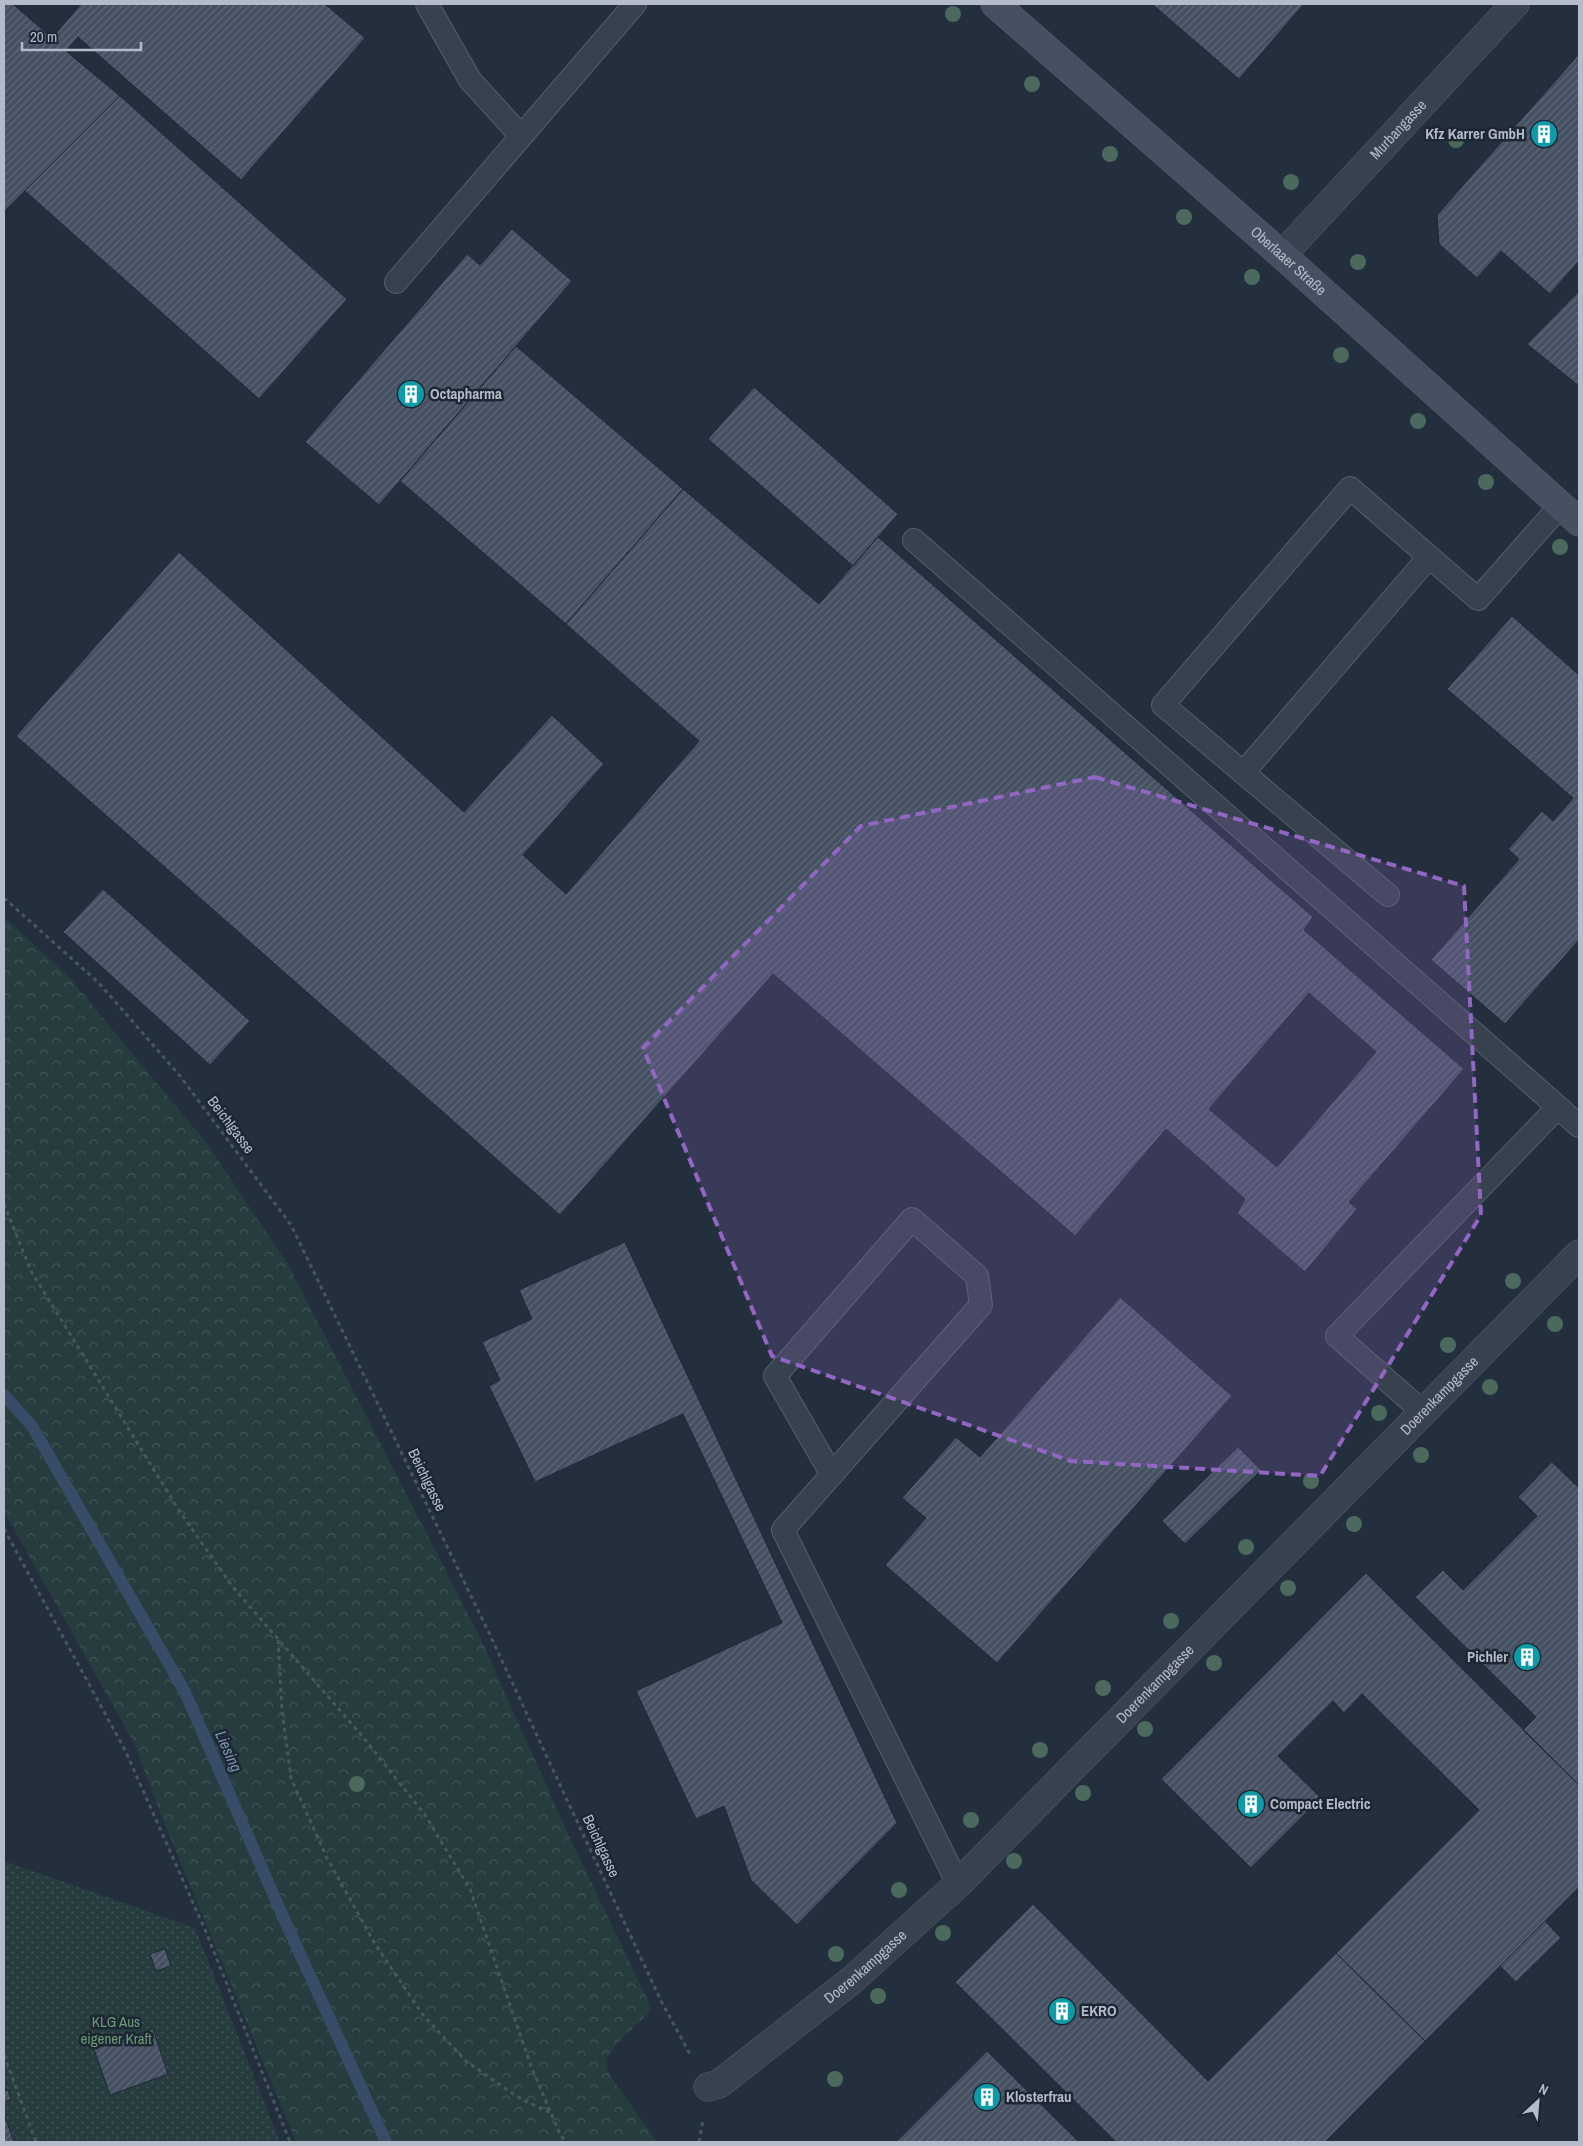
<svg xmlns="http://www.w3.org/2000/svg" width="1583" height="2146" font-family="'Archivo Narrow',sans-serif">
  <style>
    .grass { fill: url(#grass-dots) }
    .park { fill: url(#park-crowns) }
    .lines { fill: none; stroke-linecap: round; stroke-linejoin: round }
    .stream { stroke: #394c67; stroke-width: 12 }
    .building { fill: url(#building-hatch); stroke: #1f2835; fill-rule: evenodd }
    .service-casing { stroke: #565f6c; stroke-width: 24 }
    .minor-casing { stroke: #565f6c; stroke-width: 29 }
    .secondary-casing { stroke: #565f6c; stroke-width: 29 }
    .path { stroke: #44595c; stroke-width: 3; stroke-dasharray: 4 4; stroke-linecap: butt }
    .service { stroke: #38414e; stroke-width: 22 }
    .minor { stroke: #38414e; stroke-width: 28 }
    .secondary { stroke: #465061; stroke-width: 28 }
    .tree { fill: #4b6a5d }
    .marked { fill: #9266c3; fill-opacity: 0.2; stroke: #9266c3; stroke-width: 4; stroke-dasharray: 10 6; stroke-linejoin: round }
    .labels { text-anchor: middle; stroke-width: 5; stroke-linejoin: round; paint-order: stroke }
    .street-label { font-size: 15px; fill: #b4bcc9; stroke: #1d2633 }
    .poi-label { font-size: 15px; font-weight: bold; fill: #b4bcc9; stroke: #1d2633; text-anchor: start }
    .park-label { font-size: 15px; fill: #6b9a76; stroke: #1d2633 }
    .water-label { font-size: 16px; font-style: italic; fill: #7c92b1; stroke: #1d2633 }
  </style>
  <defs>
    <pattern id="grass-dots" width="8" height="8" patternUnits="userSpaceOnUse" patternTransform="scale(1.25)"><rect width="8" height="8" fill="#263c3f"/><path d="M2 2h.1M6 6h.1" fill="none" stroke="#435659" stroke-width="1.8" stroke-linecap="round"/></pattern>
    <pattern id="park-crowns" width="20" height="18" patternUnits="userSpaceOnUse" patternTransform="scale(1.25)"><rect width="20" height="18" fill="#263c3f"/><path d="M2 6a3 3 0 1 1 6 0M12 15a3 3 0 1 1 6 0" fill="none" stroke="#435659"/></pattern>
    <pattern id="building-hatch" width="6" height="6" patternUnits="userSpaceOnUse" patternTransform="scale(1.25)"><rect width="6" height="6" fill="#455162"/><path d="M-1 1l2-2M0 6l6-6M5 7l2-2" fill="none" stroke="#5d6877"/></pattern>
  </defs>
  <rect width="100%" height="100%" fill="#242f3e"/>
  <!-- grass -->
  <path class="grass" d="M 4,1861 L 195,1928 L 280,2142 L 4,2142 Z"/>
  <!-- park -->
  <path class="park" d="M 4,917 L 69,977 L 208,1145 L 289,1266 L 480,1637 L 569,1836 L 649,2002 L 651,2010 C 641,2022 612,2045 608,2057 C 605,2064 608,2071 611,2077 L 657,2142 L 296,2142 L 159,1810 L 134,1743 L 4,1512 Z"/>
  <g class="lines">
    <!-- stream -->
    <path class="stream" d="M 4,1395 L 32,1426 L 185,1692 L 285,1921 L 386,2142"/>
  </g>
  <!-- building -->
  <path class="building" d="M 4,4 L 13,4 L 52,38 L 81,4 L 325,4 L 365,38 L 241,180 L 78,37 L 66,51 L 120,96 L 4,212 Z
    M 1152,4 L 1304,4 L 1239,79 Z
    M 1579,54 L 1579,261 L 1550,294 L 1501,251 L 1477,278 L 1439,244 L 1437,215 Z
    M 120,96 L 347,299 L 259,399 L 25,191 Z
    M 512,229 L 572,281 L 379,505 L 305,442 L 467,254 L 480,265 Z
    M 1579,291 L 1579,386 L 1527,344 Z
    M 516,346 L 683,489 L 566,624 L 400,481 Z
    M 754,387 L 898,514 L 853,566 L 708,439 Z
    M 683,489 L 819,604 L 878,537 L 1313,917 L 1304,930 L 1464,1069 L 1349,1202 L 1357,1209 L 1305,1272 L 1237,1213 L 1245,1199 L 1166,1129 L 1075,1236 L 773,974 L 560,1215 L 16,736 L 179,552 L 464,812 L 552,715 L 604,764 L 523,855 L 566,894 L 699,741 L 566,624 ZM 1309,993 L 1376,1052 L 1277,1167 L 1209,1109 Z
    M 1512,616 L 1579,675 L 1579,940 L 1505,1024 L 1431,960 L 1519,859 L 1508,849 L 1542,811 L 1553,821 L 1573,798 L 1447,689 Z
    M 103,889 L 250,1021 L 210,1065 L 63,932 Z
    M 625,1242 L 897,1823 L 797,1925 L 751,1880 L 724,1806 L 696,1819 L 636,1691 L 782,1623 L 683,1414 L 535,1482 L 489,1386 L 500,1380 L 482,1342 L 532,1319 L 519,1290 Z
    M 1120,1297 L 1232,1396 L 997,1663 L 885,1565 L 926,1518 L 902,1498 L 956,1437 L 980,1457 Z
    M 1238,1447 L 1261,1470 L 1185,1544 L 1162,1521 Z
    M 1552,1462 L 1579,1488 L 1579,1785 L 1523,1730 L 1536,1717 L 1415,1597 L 1443,1570 L 1463,1590 L 1537,1516 L 1518,1497 Z
    M 1366,1573 L 1579,1785 L 1579,1887 L 1425,2041 L 1336,1953 L 1479,1810 L 1362,1694 L 1344,1713 L 1333,1701 L 1278,1756 L 1321,1798 L 1251,1868 L 1161,1779 Z
    M 1033,1904 L 1208,2081 L 1336,1953 L 1425,2041 L 1325,2142 L 1116,2142 L 955,1982 Z
    M 1545,1921 L 1561,1938 L 1516,1982 L 1500,1966 Z
    M 165,1949 L 171,1966 L 156,1971 L 150,1954 Z
    M 153,2029 L 168,2074 L 110,2095 L 94,2049 Z
    M 987,2051 L 1079,2142 L 896,2142 Z
    M 8,2090 L 11,2099 L 4,2102 L 4,2091 Z
    M 4,2114 L 14,2142 L 4,2142 Z"/>
  <g class="lines">
    <!-- service casing -->
    <g class="service-casing">
      <path id="service" d="M 427,4 L 470,80 L 521,136
        M 396,282 L 635,4
        M 914,540 L 1558,1107
        M 1243,773 L 1429,557
        M 1388,895 L 1163,705 L 1350,488 L 1478,599 L 1561,505
        M 1423,1412 L 1337,1336 L 1558,1107 L 1579,1126
        M 832,1475 L 775,1376 L 912,1219 L 977,1276 L 981,1305 L 783,1530 L 958,1884"/>
    </g>
    <!-- minor casing -->
    <g class="minor-casing">
      <g id="minor">
        <path id="s1" d="M 1282,255 L 1515,4"/>
        <path id="s2" d="M 708,2087 L 719,2084 L 852,1980 L 958,1884 L 1579,1254"/>
      </g>
    </g>
    <!-- secondary casing -->
    <g class="secondary-casing">
      <g id="secondary">
        <path id="s3" d="M 995,4 L 1282,255 L 1579,522"/>
      </g>
    </g>
    <!-- path -->
    <path class="path" d="M 4,898 L 99,983 L 180,1076 L 291,1225 L 490,1635 L 661,2001 L 691,2056
      M 4,1204 L 31,1271 L 180,1512 L 232,1586 L 363,1737 L 425,1815 L 470,1889 L 531,2066 L 559,2132 L 565,2142
      M 4,1529 L 125,1750 L 206,1932 L 290,2142
      M 278,1640 L 282,1710 L 291,1778 L 327,1858 L 375,1944 L 423,2015 L 467,2062 L 521,2099 L 551,2113
      M 4,2055 L 36,2142
      M 699,2142 L 703,2120"/>
    <!-- service -->
    <use href="#service" class="service"/>
    <!-- minor -->
    <use href="#minor" class="minor"/>
    <!-- secondary -->
    <use href="#secondary" class="secondary"/>
  </g>
  <!-- trees -->
  <g class="tree">
    <circle cx="953" cy="14" r="8"/>
    <circle cx="1032" cy="84" r="8"/>
    <circle cx="1456" cy="140" r="8"/>
    <circle cx="1110" cy="154" r="8"/>
    <circle cx="1291" cy="182" r="8"/>
    <circle cx="1184" cy="217" r="8"/>
    <circle cx="1358" cy="262" r="8"/>
    <circle cx="1252" cy="277" r="8"/>
    <circle cx="1341" cy="355" r="8"/>
    <circle cx="1418" cy="421" r="8"/>
    <circle cx="1486" cy="482" r="8"/>
    <circle cx="1560" cy="547" r="8"/>
    <circle cx="1513" cy="1281" r="8"/>
    <circle cx="1555" cy="1324" r="8"/>
    <circle cx="1448" cy="1345" r="8"/>
    <circle cx="1490" cy="1387" r="8"/>
    <circle cx="1379" cy="1413" r="8"/>
    <circle cx="1421" cy="1455" r="8"/>
    <circle cx="1311" cy="1481" r="8"/>
    <circle cx="1354" cy="1524" r="8"/>
    <circle cx="1246" cy="1547" r="8"/>
    <circle cx="1288" cy="1588" r="8"/>
    <circle cx="1171" cy="1621" r="8"/>
    <circle cx="1214" cy="1663" r="8"/>
    <circle cx="1103" cy="1688" r="8"/>
    <circle cx="1145" cy="1729" r="8"/>
    <circle cx="1040" cy="1750" r="8"/>
    <circle cx="357" cy="1784" r="8"/>
    <circle cx="1083" cy="1793" r="8"/>
    <circle cx="971" cy="1820" r="8"/>
    <circle cx="1014" cy="1861" r="8"/>
    <circle cx="899" cy="1890" r="8"/>
    <circle cx="943" cy="1933" r="8"/>
    <circle cx="836" cy="1954" r="8"/>
    <circle cx="878" cy="1996" r="8"/>
    <circle cx="835" cy="2079" r="8"/>
  </g>
  <!-- marked area -->
  <path class="marked" d="M 1095,777 L 1464,886 L 1481,1215 L 1320,1476 L 1071,1461 L 772,1356 L 643,1048 L 861,826 Z"/>
  <!-- icons -->
  <defs>
    <g id="building-disc" transform="scale(1.4375)"><circle r="9.5" fill="#0f9aa8" stroke="#1d2633"/><path d="M-4-6H4V6H1V3H-1V6H-4ZM-2.5-4.3h1.7v1.8h-1.7ZM.8-4.3h1.7v1.8H.8ZM-2.5-1h1.7V.8h-1.7ZM.8-1h1.7V.8H.8Z" fill="#fff"/></g>
  </defs>
  <g fill-rule="evenodd">
    <use href="#building-disc" x="1544" y="134"/>
    <use href="#building-disc" x="411" y="394"/>
    <use href="#building-disc" x="1527" y="1657"/>
    <use href="#building-disc" x="1251" y="1804"/>
    <use href="#building-disc" x="1062" y="2011"/>
    <use href="#building-disc" x="987" y="2097"/>
  </g>
  <g class="labels">
    <!-- street labels -->
    <g class="street-label">
      <text dy="5" stroke="none"><textPath href="#s1" startOffset="171">Murbangasse</textPath></text>
      <text dy="5" stroke="none"><textPath href="#s3" startOffset="390">Oberlaaer Straße</textPath></text>
      <text transform="translate(231 1125) rotate(53)" y="5">Beichlgasse</text>
      <text dy="5" stroke="none"><textPath href="#s2" startOffset="1009">Doerenkampgasse</textPath></text>
      <text transform="translate(427 1480) rotate(64)" y="5">Beichlgasse</text>
      <text dy="5" stroke="none"><textPath href="#s2" startOffset="604">Doerenkampgasse</textPath></text>
      <text transform="translate(601 1846) rotate(65)" y="5">Beichlgasse</text>
      <text dy="5" stroke="none"><textPath href="#s2" startOffset="199">Doerenkampgasse</textPath></text>
    </g>
    <!-- poi labels -->
    <g class="poi-label">
      <text x="1525" y="139" text-anchor="end">Kfz Karrer GmbH</text>
      <text x="430" y="399">Octapharma</text>
      <text x="1508" y="1662" text-anchor="end">Pichler</text>
      <text x="1270" y="1809">Compact Electric</text>
      <text x="1081" y="2016">EKRO</text>
      <text x="1006" y="2102">Klosterfrau</text>
    </g>
    <!-- park labels -->
    <g class="park-label">
      <text x="116" y="2027">KLG Aus<tspan x="116" dy="17">eigener Kraft</tspan></text>
    </g>
    <!-- water labels -->
    <g class="water-label">
      <text transform="translate(229 1751) rotate(66)" y="6">Liesing</text>
    </g>
  </g>
  <!-- border -->
  <rect width="1583" height="2146" fill="none" stroke="#b4bcc9" stroke-width="10"/>
  <!-- north arrow -->
  <g transform="translate(1538 2101) rotate(26)" stroke="#1d2633" stroke-width="4" paint-order="stroke">
  <path d="M0-4L9 19L0 12L-9 19Z" fill="#b4bcc9"/>
  <text y="-8" font-size="14" font-weight="bold" text-anchor="middle" fill="#b4bcc9">N</text>
  </g>
  <!-- scale -->
  <path d="M22 42v8h119v-8" fill="none" stroke="#b4bcc9" stroke-width="2.5"/>
  <text x="30" y="42" font-size="15" fill="#b4bcc9" stroke="#1d2633" stroke-width="4" paint-order="stroke">20 m</text>
</svg>
